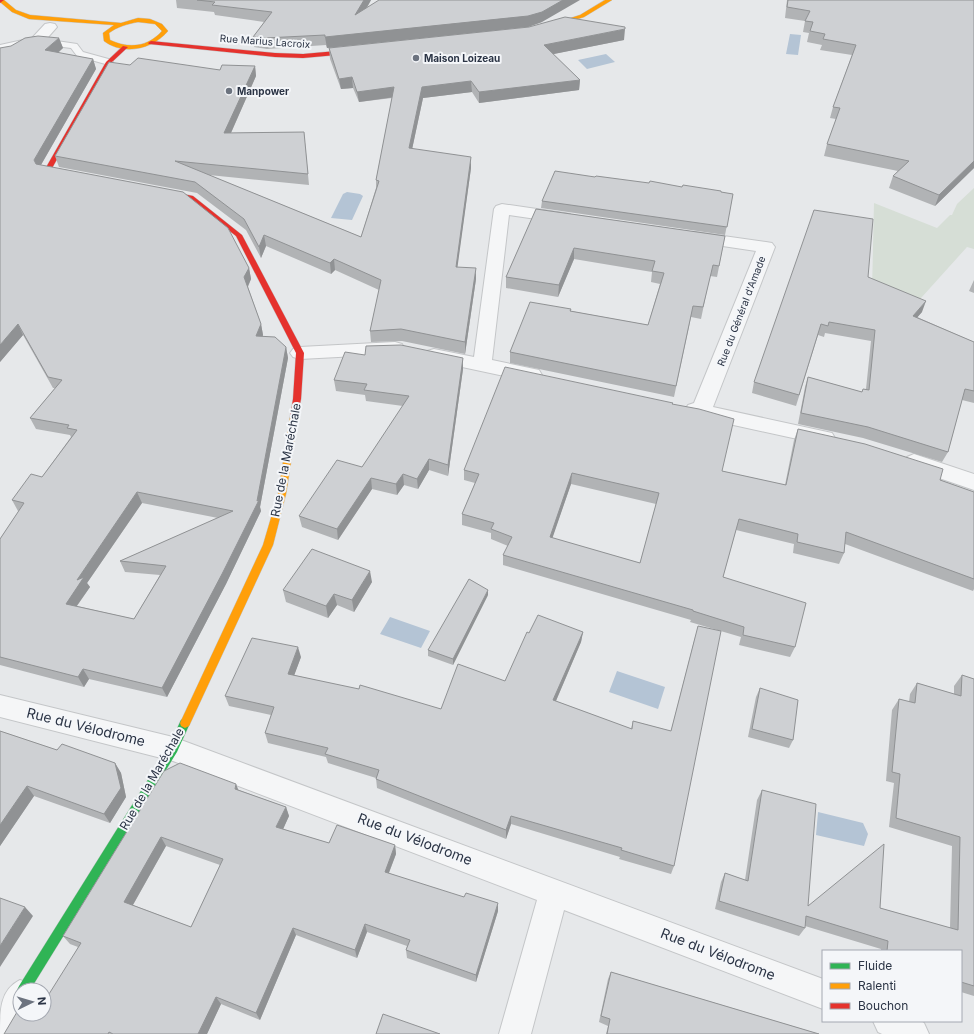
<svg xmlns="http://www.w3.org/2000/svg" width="974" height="1034" font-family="Inter,sans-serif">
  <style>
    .green { fill: #d6ded6 }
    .water { fill: #b4c4d5 }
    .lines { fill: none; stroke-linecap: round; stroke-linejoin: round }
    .lane-casing { stroke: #c4c6c8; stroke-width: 2 }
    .street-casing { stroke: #c4c6c8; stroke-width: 2 }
    .fast-casing { stroke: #c4c6c8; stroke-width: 1 }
    .slow-casing { stroke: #c4c6c8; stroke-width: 1 }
    .jam-casing { stroke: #c4c6c8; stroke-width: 1 }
    .lane { fill: #f5f6f7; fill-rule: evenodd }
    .street { fill: #f5f6f7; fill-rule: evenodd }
    .fast { fill: #30b455; fill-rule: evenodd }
    .slow { fill: #ff9f0a; fill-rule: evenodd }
    .jam { fill: #e5322d; fill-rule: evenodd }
    .wall { fill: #b1b3b5; fill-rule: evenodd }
    .shaded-wall { fill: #909294 }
    .building { fill: #ced0d3; stroke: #909294; fill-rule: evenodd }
    .poi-dot { fill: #6c737f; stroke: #f4f6f9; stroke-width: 1.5 }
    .labels { text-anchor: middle; stroke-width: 4; stroke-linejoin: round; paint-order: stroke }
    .far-street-label { font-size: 10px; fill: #2b3445; stroke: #f4f6f9 }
    .far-poi-label { font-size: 10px; font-weight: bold; fill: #2b3445; stroke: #f4f6f9; text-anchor: start }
    .street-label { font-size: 12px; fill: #2b3445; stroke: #f4f6f9 }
    .near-street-label { font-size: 14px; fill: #2b3445; stroke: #f4f6f9 }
  </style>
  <rect width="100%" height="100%" fill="#e6e8ea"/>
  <!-- green -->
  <path class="green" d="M 974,188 L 974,249 L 967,247 L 912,308 L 872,291 L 874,203 L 937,228 L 950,215 L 952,215 L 957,204 Z"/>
  <!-- water -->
  <path class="water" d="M 790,34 L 801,35 L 798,55 L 786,54 Z
    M 606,54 L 615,62 L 587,69 L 578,60 Z
    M 347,192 L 360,194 L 363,196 L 352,220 L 331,218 L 343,194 Z
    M 390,617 L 430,631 L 421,648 L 380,634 Z
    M 617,671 L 665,687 L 658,709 L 609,692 Z
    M 818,812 L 863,823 L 868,834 L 864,846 L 816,835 Z"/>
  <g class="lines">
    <!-- lane casing -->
    <g class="lane-casing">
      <path id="lane" d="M 43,39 L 77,44 L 83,52 L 112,60 L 113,62 L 109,65 L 77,56 L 71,48 L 40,44 L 39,42 Z"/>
    </g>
    <!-- street casing -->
    <g class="street-casing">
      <path id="street" d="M 50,23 L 55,24 L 57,27 L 42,44 L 0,53 L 0,45 L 32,38 L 45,24 Z
        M 502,204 L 564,213 L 570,214 L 572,218 L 570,222 L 564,223 L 509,215 L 492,360 L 539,370 L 542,375 L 539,380 L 532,382 L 434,361 L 427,359 L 424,355 L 427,351 L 434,349 L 474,357 L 494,209 L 496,206 Z
        M 695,232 L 766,242 L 772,243 L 775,247 L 713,407 L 832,433 L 835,438 L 832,443 L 825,445 L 688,415 L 685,410 L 688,405 L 694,403 L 756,251 L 689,241 L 687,237 L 689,233 Z
        M 395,342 L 402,344 L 404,348 L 402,352 L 395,354 L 300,359 L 293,357 L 290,353 L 293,349 L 300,347 Z
        M 914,454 L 974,474 L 974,490 L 907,467 L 903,462 L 907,457 Z
        M 0,695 L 173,737 L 823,979 L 823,1009 L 564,910 L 531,1034 L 499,1034 L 537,900 L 173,761 L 0,717 Z
        M 20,980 L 31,984 L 33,990 L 20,990 L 20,1014 L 26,1014 L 14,1034 L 0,1034 C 0,1010 0,990 20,980 Z
        M 873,1021 L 921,1021 L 924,1023 L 929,1034 L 882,1034 L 878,1032 Z"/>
    </g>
    <!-- fast casing -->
    <g class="fast-casing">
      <path id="fast" d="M 185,718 L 189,720 L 190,723 L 177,752 L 30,990 L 20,990 L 20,995 L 19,994 L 17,990 L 19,986 L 169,746 L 181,720 Z"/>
    </g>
    <!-- slow casing -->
    <g class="slow-casing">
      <path id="slow" d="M 0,0 L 4,0 L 16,10 L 30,15 L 121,23 L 138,18 L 150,19 L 162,24 L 168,31 C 153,49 124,56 104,41 L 103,33 L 114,25 L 29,19 L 12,12 L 0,2 ZM 138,22 L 155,24 L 162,31 C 148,47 129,49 110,40 L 109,33 C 117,27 127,24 138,22 Z
        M 605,0 L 612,0 L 584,17 L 546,29 L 543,27 L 580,15 Z
        M 294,414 L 298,417 L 286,494 L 273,545 L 189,726 L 185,728 L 181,726 L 180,723 L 263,545 L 278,494 L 290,417 Z"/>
    </g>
    <!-- jam casing -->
    <g class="jam-casing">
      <path id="jam" d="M 0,0 L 4,0 L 0,3 Z
        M 151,41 L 275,53 L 303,54 L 359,49 L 362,51 L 359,53 L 303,58 L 275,57 L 149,44 L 148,43 Z
        M 123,46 L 128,47 L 111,63 L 51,170 L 72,173 L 75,175 L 72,177 L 45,172 L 44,171 L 106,62 Z
        M 159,189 L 193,196 L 242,235 L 304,353 L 301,399 L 297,419 L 291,419 L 290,417 L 293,399 L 296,353 L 236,236 L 189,199 L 157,192 L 156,191 Z"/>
    </g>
    <!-- lane -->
    <use href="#lane" class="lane"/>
    <!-- street -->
    <use href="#street" class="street"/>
    <!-- fast -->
    <use href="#fast" class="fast"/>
    <!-- slow -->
    <use href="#slow" class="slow"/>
    <!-- jam -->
    <use href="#jam" class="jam"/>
  </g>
  <!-- wall -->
  <path class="wall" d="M 176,0 L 371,0 L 367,8 L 542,22 L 528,27 L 327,48 L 326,45 L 267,49 L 254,47 L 253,37 L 264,22 L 215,15 L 214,12 L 177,8 Z
    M 787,0 L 974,0 L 974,168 L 935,206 L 889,188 L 893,176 L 898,171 L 824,156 L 827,144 L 836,119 L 830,118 L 833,107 L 852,55 L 820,50 L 822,45 L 807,42 L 809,33 L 803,32 L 805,21 L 785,18 Z
    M 59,38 L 63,48 L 58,53 L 93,59 L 96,69 L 41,165 L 249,268 L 251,279 L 248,287 L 261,324 L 263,335 L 262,336 L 286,347 L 288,358 L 260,507 L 261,511 L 226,584 L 167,697 L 89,679 L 84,687 L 0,665 L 0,539 L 19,511 L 18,511 L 12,500 L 42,477 L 71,437 L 70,435 L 36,429 L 30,418 L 55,388 L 53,388 L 23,335 L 0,362 ZM 142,503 L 218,518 L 120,561 L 125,572 L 160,575 L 134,619 L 77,606 L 90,587 L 87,583 Z
    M 624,40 L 553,54 L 580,80 L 579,90 L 479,103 L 472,92 L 423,98 L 412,149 L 471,168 L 457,267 L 476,279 L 465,354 L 402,341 L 371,342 L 370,331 L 379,290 L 335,270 L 331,274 L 266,246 L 261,258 L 246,230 L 197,193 L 59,167 L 55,156 L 130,65 L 220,70 L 255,66 L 256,76 L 231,133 L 304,132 L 309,185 L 209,175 L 361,237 L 376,188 L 376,180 L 392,98 L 359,102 L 353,88 L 341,89 L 330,59 L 329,48 Z
    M 682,187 L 733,194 L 725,235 L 541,208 L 542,201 Z
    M 536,209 L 725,236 L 717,277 L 710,276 L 701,319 L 691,317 L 674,397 L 510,363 L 510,352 L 571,309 L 571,311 L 648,325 L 660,284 L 651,282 L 652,272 L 574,259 L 558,297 L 506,288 L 506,277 Z
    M 868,277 L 922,312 L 917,317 L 974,342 L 974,403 L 962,400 L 948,452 L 942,462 L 863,438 L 798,424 L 805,387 L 808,377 L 862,392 L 866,389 L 871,341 L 825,333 L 824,337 L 818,335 L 796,406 L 752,393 L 754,382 Z
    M 974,280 L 974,293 L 969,291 Z
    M 365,355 L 463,358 L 463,369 L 448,476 L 429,470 L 418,489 L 404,485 L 397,495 L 372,489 L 338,540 L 302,527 L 299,516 L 362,467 L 403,406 L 366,401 L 365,395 L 336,391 L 334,380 Z
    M 672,404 L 722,471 L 785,485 L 794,440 L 798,429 L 974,492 L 974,589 L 973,591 L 845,544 L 844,553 L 839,564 L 793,553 L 794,544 L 736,530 L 723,577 L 795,647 L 790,657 L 739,645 L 741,637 L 690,622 L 691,620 L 503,565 L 503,555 L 508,546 L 491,539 L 491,533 L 462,525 L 462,514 L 475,483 L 464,480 L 464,470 ZM 571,484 L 656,504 L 640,563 L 552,538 Z
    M 372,582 L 354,612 L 337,605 L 328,618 L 286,602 L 283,590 Z
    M 488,595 L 453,665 L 428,656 L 428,650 Z
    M 583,632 L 581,642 L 556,701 L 631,729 L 633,721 L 671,731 L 695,637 L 674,866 L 671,874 L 619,859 L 620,857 L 511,824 L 506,839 L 377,788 L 376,778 L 328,763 L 326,757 L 268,743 L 265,733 L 271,715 L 229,706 L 225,696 L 301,657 L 294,675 L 441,709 L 505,681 L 529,633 Z
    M 962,675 L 974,679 L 974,996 L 961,992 L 961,951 L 881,951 L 881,949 L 805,926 L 805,928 L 799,936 L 715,909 L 721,882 L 725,873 L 745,880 L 757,800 L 762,790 L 808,906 L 880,908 L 950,928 L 952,846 L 889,827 L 894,783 L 886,781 L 892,710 L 899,699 L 909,702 L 910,694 L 917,683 L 954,694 L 954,686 Z
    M 760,688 L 793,740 L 789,748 L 748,737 L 756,697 Z
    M 0,731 L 57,750 L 115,763 L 121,773 L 126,797 L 110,823 L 34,796 L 0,846 Z
    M 164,771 L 239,790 L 286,807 L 289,816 L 283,829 L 329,843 L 395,845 L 396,854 L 389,873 L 498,911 L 476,982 L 407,958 L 406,950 L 407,946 L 367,932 L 357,958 L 296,935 L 260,1020 L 221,1004 L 207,1034 L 4,1034 L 44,1014 L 78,947 L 70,944 L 63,936 ZM 166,846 L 220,865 L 191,927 L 133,905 Z
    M 611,972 L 819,1034 L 606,1034 L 608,1026 L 599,1022 L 608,979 Z"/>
  <!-- shaded-wall -->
  <path class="shaded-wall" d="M 364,0 L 371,0 L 356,26 L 355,15 Z
    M 563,0 L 580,0 L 542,22 L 528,27 L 327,48 L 325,37 Z
    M 625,29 L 624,40 L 544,56 L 544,45 Z
    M 59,38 L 63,48 L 48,61 L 45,50 Z
    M 93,59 L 96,69 L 38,170 L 34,160 Z
    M 255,66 L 256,76 L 226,144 L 224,133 Z
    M 352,77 L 353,88 L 341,89 L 339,79 Z
    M 580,80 L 579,90 L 479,103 L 479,92 Z
    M 471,81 L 472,92 L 423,98 L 410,159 L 409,148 L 422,87 Z
    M 394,87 L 395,97 L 359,102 L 357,92 Z
    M 471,157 L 471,168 L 456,278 L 456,267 Z
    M 974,161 L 974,168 L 935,206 L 939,195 Z
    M 264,235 L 266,246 L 261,258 L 259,247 Z
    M 574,248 L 574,259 L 558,297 L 559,285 Z
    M 334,259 L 335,270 L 331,274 L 330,263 Z
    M 249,268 L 251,279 L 247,288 L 244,277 Z
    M 476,268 L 476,279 L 465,354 L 465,342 Z
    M 926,301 L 922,312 L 909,327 L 913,316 Z
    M 18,324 L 23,335 L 0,362 L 0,345 Z
    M 261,324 L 263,335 L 259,347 L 256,336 Z
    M 286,347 L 288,358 L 260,507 L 261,511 L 226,584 L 167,697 L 162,688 L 257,501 Z
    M 463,358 L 463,369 L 448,476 L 448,465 Z
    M 429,459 L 429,470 L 418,489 L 417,479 Z
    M 572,473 L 571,484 L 549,548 L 550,537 Z
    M 403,474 L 404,485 L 397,495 L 396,484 Z
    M 371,478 L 372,489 L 338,540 L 337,529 Z
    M 137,492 L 142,503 L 87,583 L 90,587 L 71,614 L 66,604 L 77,580 Z
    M 370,571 L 372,582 L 354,612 L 352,600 Z
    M 488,590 L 488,595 L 453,665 L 453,659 Z
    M 334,594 L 337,605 L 328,618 L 326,606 Z
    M 583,632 L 581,642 L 552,710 L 553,700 Z
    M 298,647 L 301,657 L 291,684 L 288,674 Z
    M 83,669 L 89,679 L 84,687 L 78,677 Z
    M 115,763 L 121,773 L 126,797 L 110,823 L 104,814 Z
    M 236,784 L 240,794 L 235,789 Z
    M 27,786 L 34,796 L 0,846 L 0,825 Z
    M 286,807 L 289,816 L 280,836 L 276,827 Z
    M 511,816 L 511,824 L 506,839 L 506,830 Z
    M 161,837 L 166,846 L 130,910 L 124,902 Z
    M 395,845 L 396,854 L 386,880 L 385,872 Z
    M 498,903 L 498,911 L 476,982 L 476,975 Z
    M 25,907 L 33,916 L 0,967 L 0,946 Z
    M 365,924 L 367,932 L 357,958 L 355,950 Z
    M 293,928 L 296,935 L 260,1020 L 256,1013 Z
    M 216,997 L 221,1004 L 207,1034 L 198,1034 Z"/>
  <!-- building -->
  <path class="building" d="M 197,0 L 364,0 L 355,15 L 379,0 L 563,0 L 542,12 L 528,16 L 325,37 L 325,35 L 265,38 L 253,37 L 272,12 L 212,5 L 215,2 Z
    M 788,0 L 974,0 L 974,161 L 939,195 L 893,176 L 909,161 L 827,144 L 840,108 L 833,107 L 856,45 L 823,39 L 825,34 L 810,31 L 813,22 L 805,21 L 810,11 L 787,7 Z
    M 565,17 L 625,27 L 625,29 L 544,45 L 580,80 L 479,92 L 471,81 L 422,87 L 409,148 L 471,157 L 456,267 L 476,268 L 465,342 L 401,329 L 370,331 L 381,280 L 334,259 L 330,263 L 264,235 L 259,247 L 244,219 L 195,182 L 55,156 L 109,62 L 130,65 L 138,58 L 220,70 L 222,65 L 255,66 L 224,133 L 304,132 L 308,174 L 175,161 L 361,237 L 379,181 L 376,180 L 394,87 L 357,92 L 352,77 L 339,79 L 329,48 L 529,27 Z
    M 38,36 L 59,38 L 45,50 L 93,59 L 34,160 L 36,164 L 183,192 L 228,228 L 249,268 L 244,277 L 261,324 L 256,336 L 275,337 L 286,347 L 257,501 L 259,500 L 222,574 L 162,688 L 83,669 L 78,677 L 0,657 L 0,539 L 24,503 L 12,500 L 31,474 L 42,477 L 77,430 L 67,428 L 69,425 L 30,418 L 62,380 L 48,377 L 18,324 L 0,345 L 0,48 L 11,46 L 25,38 ZM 137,492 L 233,511 L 120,561 L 166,566 L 134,619 L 66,604 L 84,577 L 77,580 Z
    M 555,171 L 595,177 L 596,176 L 649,183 L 650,181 L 682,187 L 683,185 L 721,191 L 721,192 L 733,194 L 727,227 L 542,201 Z
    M 536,209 L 725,236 L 719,266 L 713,265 L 703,307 L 693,306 L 676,386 L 510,352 L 530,302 L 571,309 L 570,311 L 648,325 L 664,273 L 652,271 L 655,261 L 574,248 L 559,285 L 506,277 Z
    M 814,210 L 873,219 L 868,277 L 926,301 L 913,316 L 974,342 L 974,391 L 965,389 L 948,452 L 868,427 L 801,413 L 808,377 L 862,392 L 863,389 L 869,390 L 875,330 L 829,322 L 828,326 L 821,324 L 799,395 L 754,382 Z
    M 401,345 L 463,358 L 448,465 L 429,459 L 417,479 L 403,474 L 396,484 L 371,478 L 337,529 L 299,516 L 337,460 L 362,467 L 409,396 L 364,390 L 367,384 L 334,380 L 345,352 L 365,355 L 366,346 Z
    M 505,367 L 673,403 L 672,404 L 699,409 L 734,419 L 722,471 L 786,485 L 798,429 L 865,444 L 943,469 L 940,480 L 974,492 L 974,579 L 846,532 L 844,553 L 797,542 L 798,534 L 739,519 L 723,577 L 806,603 L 795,647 L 743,635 L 744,627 L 693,611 L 693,610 L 503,555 L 512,537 L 491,529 L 494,523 L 462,514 L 479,474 L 464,470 ZM 572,473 L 659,493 L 640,563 L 550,537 Z
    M 312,549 L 370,571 L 352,600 L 334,594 L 326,606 L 283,590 Z
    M 469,579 L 488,590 L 453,659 L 428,650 Z
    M 538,615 L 583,632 L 553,700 L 632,729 L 633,721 L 671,731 L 698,626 L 721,631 L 674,866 L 621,850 L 622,848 L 511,816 L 506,830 L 376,779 L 379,770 L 325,754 L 328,748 L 265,733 L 274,707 L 225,696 L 252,638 L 298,647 L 288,674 L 359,689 L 360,685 L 441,709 L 458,664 L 505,681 L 527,632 L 529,633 Z
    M 962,675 L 974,679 L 974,986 L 961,982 L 961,951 L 887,951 L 888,941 L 806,916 L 805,928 L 719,901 L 725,873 L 748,881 L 762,790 L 816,804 L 808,906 L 884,844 L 880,908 L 958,930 L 960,837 L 896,818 L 900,774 L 892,772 L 899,699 L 915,703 L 917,683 L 961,696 Z
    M 760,688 L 798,700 L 793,740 L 752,729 Z
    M 0,731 L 57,750 L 62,744 L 115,763 L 121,788 L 104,814 L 27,786 L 0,825 Z
    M 180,763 L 236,784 L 235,789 L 286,807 L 276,827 L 329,843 L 337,825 L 395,845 L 385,872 L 464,897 L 466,893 L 498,903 L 476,975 L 406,950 L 410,940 L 365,924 L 355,950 L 293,928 L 256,1013 L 216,997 L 198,1034 L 113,1034 L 109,1032 L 108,1034 L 4,1034 L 20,1007 L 20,1014 L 44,1014 L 44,1002 L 81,943 L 63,936 L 164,771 ZM 161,837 L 223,859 L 191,927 L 124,902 Z
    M 0,898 L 25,907 L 0,946 Z
    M 611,972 L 819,1034 L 607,1034 L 610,1019 L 601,1016 Z
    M 383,1014 L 440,1034 L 376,1034 Z"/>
  <!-- markers -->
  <g class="poi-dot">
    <circle cx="416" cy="58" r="4"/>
    <circle cx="229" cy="91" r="4"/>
  </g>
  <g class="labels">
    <!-- far-street labels -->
    <g class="far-street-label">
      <text transform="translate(265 41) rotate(4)" y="4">Rue Marius Lacroix</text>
      <text transform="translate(741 311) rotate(-69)" y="4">Rue du Général d'Amade</text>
    </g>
    <!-- far-poi labels -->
    <g class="far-poi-label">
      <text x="424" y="62">Maison Loizeau</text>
      <text x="237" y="95">Manpower</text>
    </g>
    <!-- street labels -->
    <g class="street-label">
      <text transform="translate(286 460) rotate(-79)" y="4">Rue de la Maréchale</text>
      <text transform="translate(152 779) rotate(-60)" y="4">Rue de la Maréchale</text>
    </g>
    <!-- near-street labels -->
    <g class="near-street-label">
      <text transform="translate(86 727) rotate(14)" y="5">Rue du Vélodrome</text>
      <text transform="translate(415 839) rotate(21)" y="5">Rue du Vélodrome</text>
      <text transform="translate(718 954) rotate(21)" y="5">Rue du Vélodrome</text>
    </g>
  </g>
  <!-- legend -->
  <rect x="822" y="950" width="140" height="72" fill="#f4f6f9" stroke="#a4a8b1"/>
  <rect x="830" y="963" width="20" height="6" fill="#30b455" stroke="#a4a8b1"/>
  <text x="858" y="970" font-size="12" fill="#2b3445">Fluide</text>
  <rect x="830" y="983" width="20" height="6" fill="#ff9f0a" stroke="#a4a8b1"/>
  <text x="858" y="990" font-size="12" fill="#2b3445">Ralenti</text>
  <rect x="830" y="1003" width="20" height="6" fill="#e5322d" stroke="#a4a8b1"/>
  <text x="858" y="1010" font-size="12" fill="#2b3445">Bouchon</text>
  <!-- north arrow -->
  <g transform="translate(32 1002) rotate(85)"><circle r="19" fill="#f4f6f9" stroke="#a4a8b1"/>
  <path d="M0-3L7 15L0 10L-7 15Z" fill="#6c737f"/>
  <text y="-6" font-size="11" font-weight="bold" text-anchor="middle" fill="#2b3445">N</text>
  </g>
</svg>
